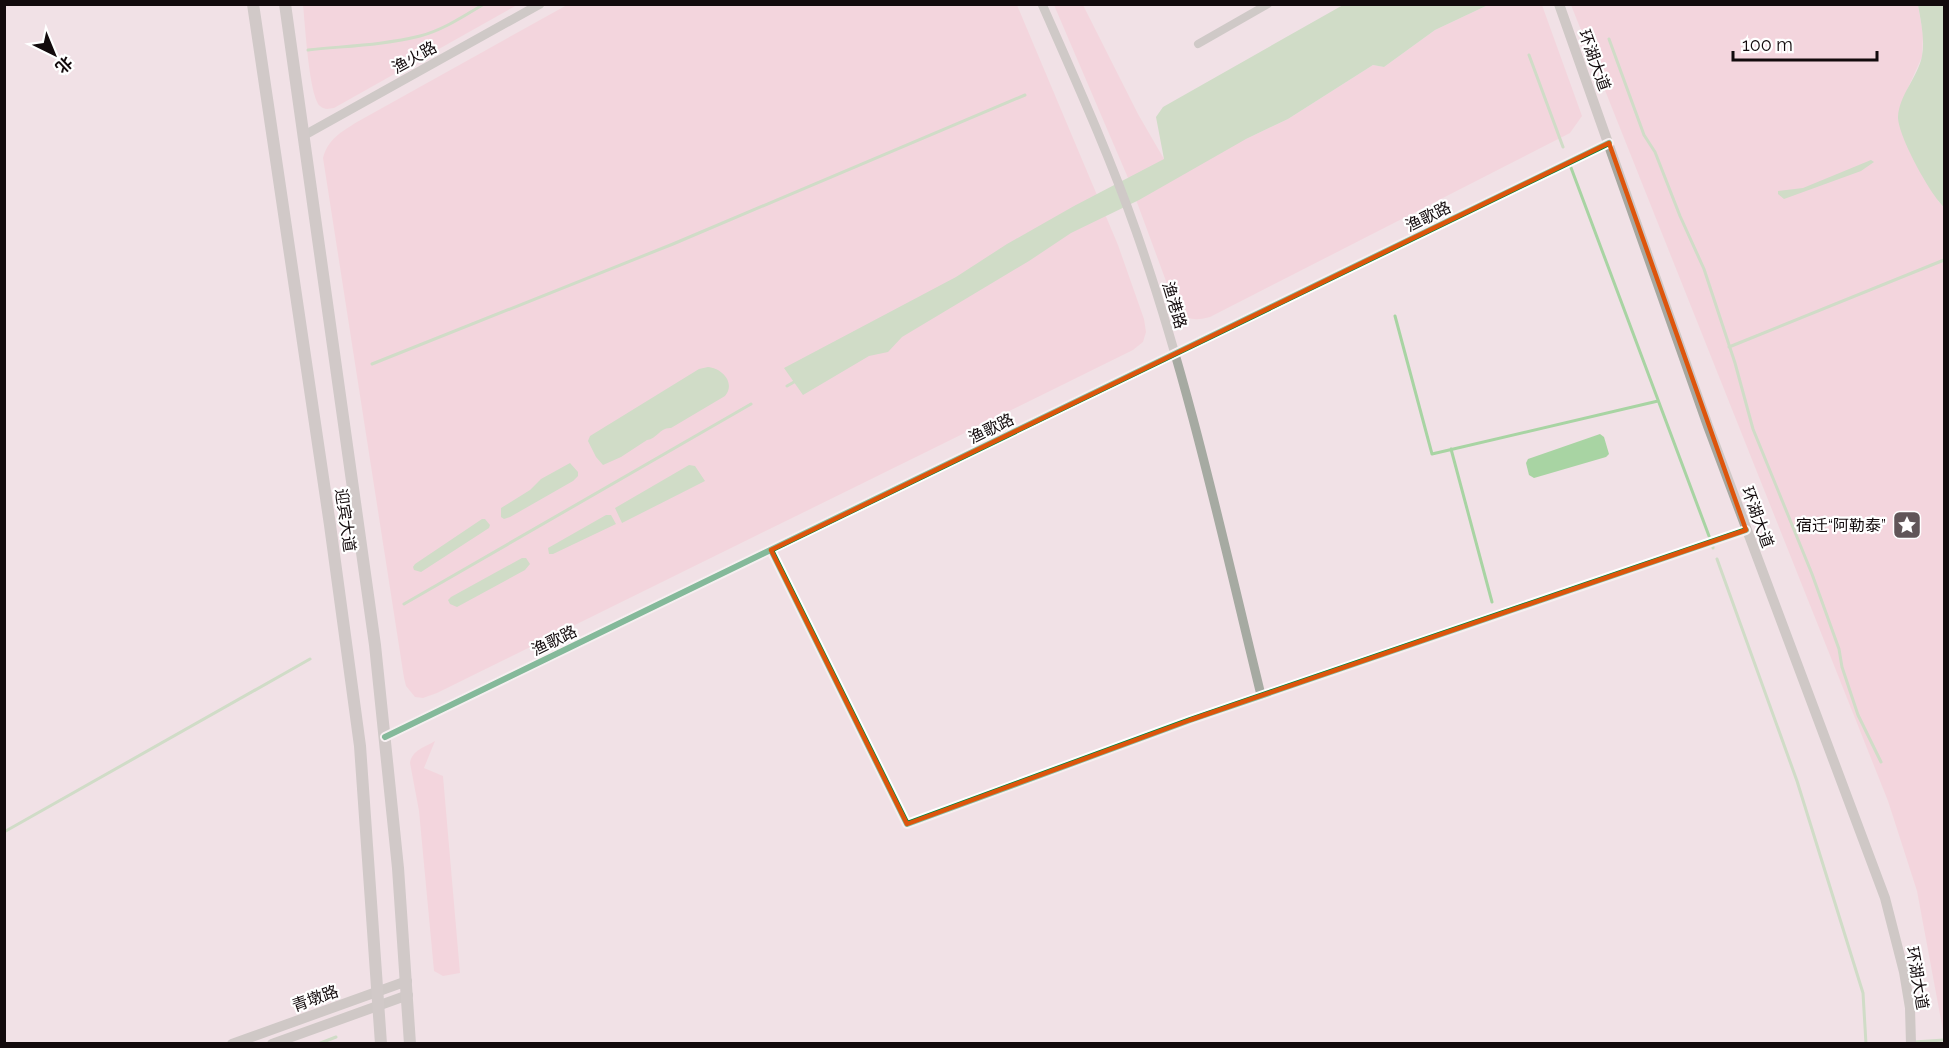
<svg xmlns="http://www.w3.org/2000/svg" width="1949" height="1048" font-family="Raleway,'Noto Sans SC',sans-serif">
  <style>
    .green { fill: #f6c6d3 }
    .water { fill: #a8d4a3 }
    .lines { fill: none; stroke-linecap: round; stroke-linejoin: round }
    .stream { stroke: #a8d4a3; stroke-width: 3 }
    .minor { stroke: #a6aaa2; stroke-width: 8 }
    .tertiary { stroke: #a6aaa2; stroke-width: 9 }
    .secondary { stroke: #a6a8a0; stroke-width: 10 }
    .trunk { stroke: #aaaaa5; stroke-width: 12 }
    .cycleway-casing { stroke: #fff; stroke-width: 10 }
    .cycleway { stroke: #00873e; stroke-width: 6 }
    .marked { fill: none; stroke: #dd550c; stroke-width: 4.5; stroke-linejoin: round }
    .labels { text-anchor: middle; stroke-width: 4.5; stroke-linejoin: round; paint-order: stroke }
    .street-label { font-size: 16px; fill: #120a0c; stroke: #fff }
    .poi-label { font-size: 16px; fill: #120a0c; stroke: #fff; text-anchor: end }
  </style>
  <rect width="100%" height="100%" fill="#f1e1e6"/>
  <!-- green -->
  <path class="green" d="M 303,5 L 303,4 L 517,5 L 334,108 C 328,109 325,110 320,106 C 309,96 305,23 303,5 Z
    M 567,5 L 1017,5 L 1118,245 L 1144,319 L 1146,332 L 1143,342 L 1133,350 L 437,693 L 423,698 L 415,697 L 406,686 L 404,678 L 323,158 C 328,139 341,132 357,122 Z
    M 1054,5 L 1083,5 L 1138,114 L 1164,159 L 1246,139 L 1288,119 L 1373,65 L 1384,67 L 1435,30 L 1488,5 L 1542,5 L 1582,116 L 1570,133 L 1210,317 C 1194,321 1190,320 1177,311 L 1128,178 Z
    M 1571,5 L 1918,5 L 1923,34 L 1922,57 L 1903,99 L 1938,201 L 1944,207 L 1944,1036 L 1917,891 L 1888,801 Z
    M 435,741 L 424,768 L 443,776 L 460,973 L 443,976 L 434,971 L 419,811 L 410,763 C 412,750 425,747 435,741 Z"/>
  <!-- water -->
  <path class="water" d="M 1343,5 L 1488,5 L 1435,30 L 1384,67 L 1373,65 L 1288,119 L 1246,139 L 1139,200 L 1071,233 L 1029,261 L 902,337 L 888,352 L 869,356 L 803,395 L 784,368 L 956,277 L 1007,244 L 1074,206 L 1164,159 L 1156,117 L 1163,107 Z
    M 1918,5 L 1944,5 L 1944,207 C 1930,194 1898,136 1898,117 C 1899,95 1918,77 1922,56 C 1925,39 1921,22 1918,5 Z
    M 1871,160 L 1874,162 L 1861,171 L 1784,199 L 1778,194 L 1778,191 L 1803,188 Z
    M 708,367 C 722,368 736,383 725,396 L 671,428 C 660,427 657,439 647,440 L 621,457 L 603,465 L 596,457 L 588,441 L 590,436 L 699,369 Z
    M 1600,434 L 1604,437 L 1609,454 L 1606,457 L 1534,478 L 1529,475 L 1526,463 L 1528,459 Z
    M 570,463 L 578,472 L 578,476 L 573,481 L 510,517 L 504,519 L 501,517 L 501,508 L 530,490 L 541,479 Z
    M 689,465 L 695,466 L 705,481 L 622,523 L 615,508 Z
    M 606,515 L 611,515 L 616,524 L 553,554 L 549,554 L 548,548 Z
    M 482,519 L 485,519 L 490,525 L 489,528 L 421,572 L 414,570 L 413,567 L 415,564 Z
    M 522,558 L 526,558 L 530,564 L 525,570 L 457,607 L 450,604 L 448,600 L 451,597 Z"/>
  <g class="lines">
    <!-- stream -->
    <path class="stream" d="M 1609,39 L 1644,135 L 1655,152 L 1680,216 L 1704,269 L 1735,363 L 1753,429 L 1812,574 L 1839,649 L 1842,667 L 1858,715 L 1881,762
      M 308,50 C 345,46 384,45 420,36 C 443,30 464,16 484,4
      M 1529,55 L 1563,147
      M 1570,165 L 1709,536
      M 1395,316 L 1432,454 L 1658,401
      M 1729,347 L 1944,260
      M 372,364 L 673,244 L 1025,95
      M 787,386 L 794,382
      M 1451,449 L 1492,602
      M 1713,547 L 1713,548
      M 1717,559 L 1797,781 L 1863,993 L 1866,1044
      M 404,604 L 751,404
      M 4,832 L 310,659
      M 1914,1042 L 1944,1040
      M 318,1044 L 336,1037"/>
    <!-- minor -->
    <path class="minor" d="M 1198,44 L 1268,4
      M 771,550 L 907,824 L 1190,720 L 1746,530"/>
    <!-- tertiary -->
    <path class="tertiary" d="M 1042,4 C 1075,79 1109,154 1136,231 C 1189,382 1223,540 1261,695
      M 303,136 L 540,4
      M 385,737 L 1609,143"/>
    <!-- secondary -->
    <path class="secondary" d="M 1559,4 L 1708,426 L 1885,898 L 1904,972 L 1910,1008 L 1911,1044
      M 232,1044 L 407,981
      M 272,1044 L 408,995"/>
    <!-- trunk -->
    <path class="trunk" d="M 253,4 L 330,525 L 360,746 L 381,1044
      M 285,4 L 375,645 L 398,868 L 410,1044"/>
    <!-- cycleway casing -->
    <g class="cycleway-casing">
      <path id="cycleway" d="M 771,550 L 907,824 L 1190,720 L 1746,530
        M 385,737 L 1609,143"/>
    </g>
    <!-- cycleway -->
    <use href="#cycleway" class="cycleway"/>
  </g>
  <!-- marked area -->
  <path d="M0 0H1949V1048H0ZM 1609,143 L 1746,530 L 1190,720 L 907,824 L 771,550 Z" fill="#f1e1e6" fill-opacity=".55" fill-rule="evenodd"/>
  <path class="marked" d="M 1609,143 L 1746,530 L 1190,720 L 907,824 L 771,550 Z"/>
  <!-- icons -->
  <defs>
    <g id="sight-square" transform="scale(1.5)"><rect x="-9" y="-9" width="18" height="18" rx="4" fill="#605558" stroke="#fff"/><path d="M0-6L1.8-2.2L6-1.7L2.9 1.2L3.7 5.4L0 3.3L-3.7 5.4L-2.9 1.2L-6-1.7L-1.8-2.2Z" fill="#fff"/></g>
  </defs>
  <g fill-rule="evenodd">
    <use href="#sight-square" x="1907" y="525"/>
  </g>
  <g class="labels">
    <!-- street labels -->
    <g class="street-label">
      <text transform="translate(414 57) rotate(-29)" y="6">渔火路</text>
      <text transform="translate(1595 60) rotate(70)" y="6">环湖大道</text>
      <text transform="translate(1428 216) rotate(-26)" y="6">渔歌路</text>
      <text transform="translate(1175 305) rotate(73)" y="6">渔港路</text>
      <text transform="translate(991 428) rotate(-26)" y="6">渔歌路</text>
      <text transform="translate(1758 517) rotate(70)" y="6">环湖大道</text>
      <text transform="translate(346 520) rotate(82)" y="6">迎宾大道</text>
      <text transform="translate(554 640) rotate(-26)" y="6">渔歌路</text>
      <text transform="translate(1918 978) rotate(80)" y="6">环湖大道</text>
      <text transform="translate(315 998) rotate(-20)" y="6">青墩路</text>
    </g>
    <!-- poi labels -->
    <g class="poi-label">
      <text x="1886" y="531">宿迁“阿勒泰”</text>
    </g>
  </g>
  <!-- border -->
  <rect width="1949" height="1048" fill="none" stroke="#120a0c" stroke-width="12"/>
  <!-- north arrow -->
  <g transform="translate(54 54) rotate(137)" stroke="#ffffff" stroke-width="4.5" paint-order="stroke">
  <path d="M0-4.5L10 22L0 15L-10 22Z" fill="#120a0c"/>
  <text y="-9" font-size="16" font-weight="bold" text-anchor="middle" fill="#120a0c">北</text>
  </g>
  <!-- scale -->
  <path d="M1733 51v9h144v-9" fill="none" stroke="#120a0c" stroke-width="3"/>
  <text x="1742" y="51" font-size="18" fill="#120a0c" stroke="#ffffff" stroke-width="4.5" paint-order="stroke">100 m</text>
</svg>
